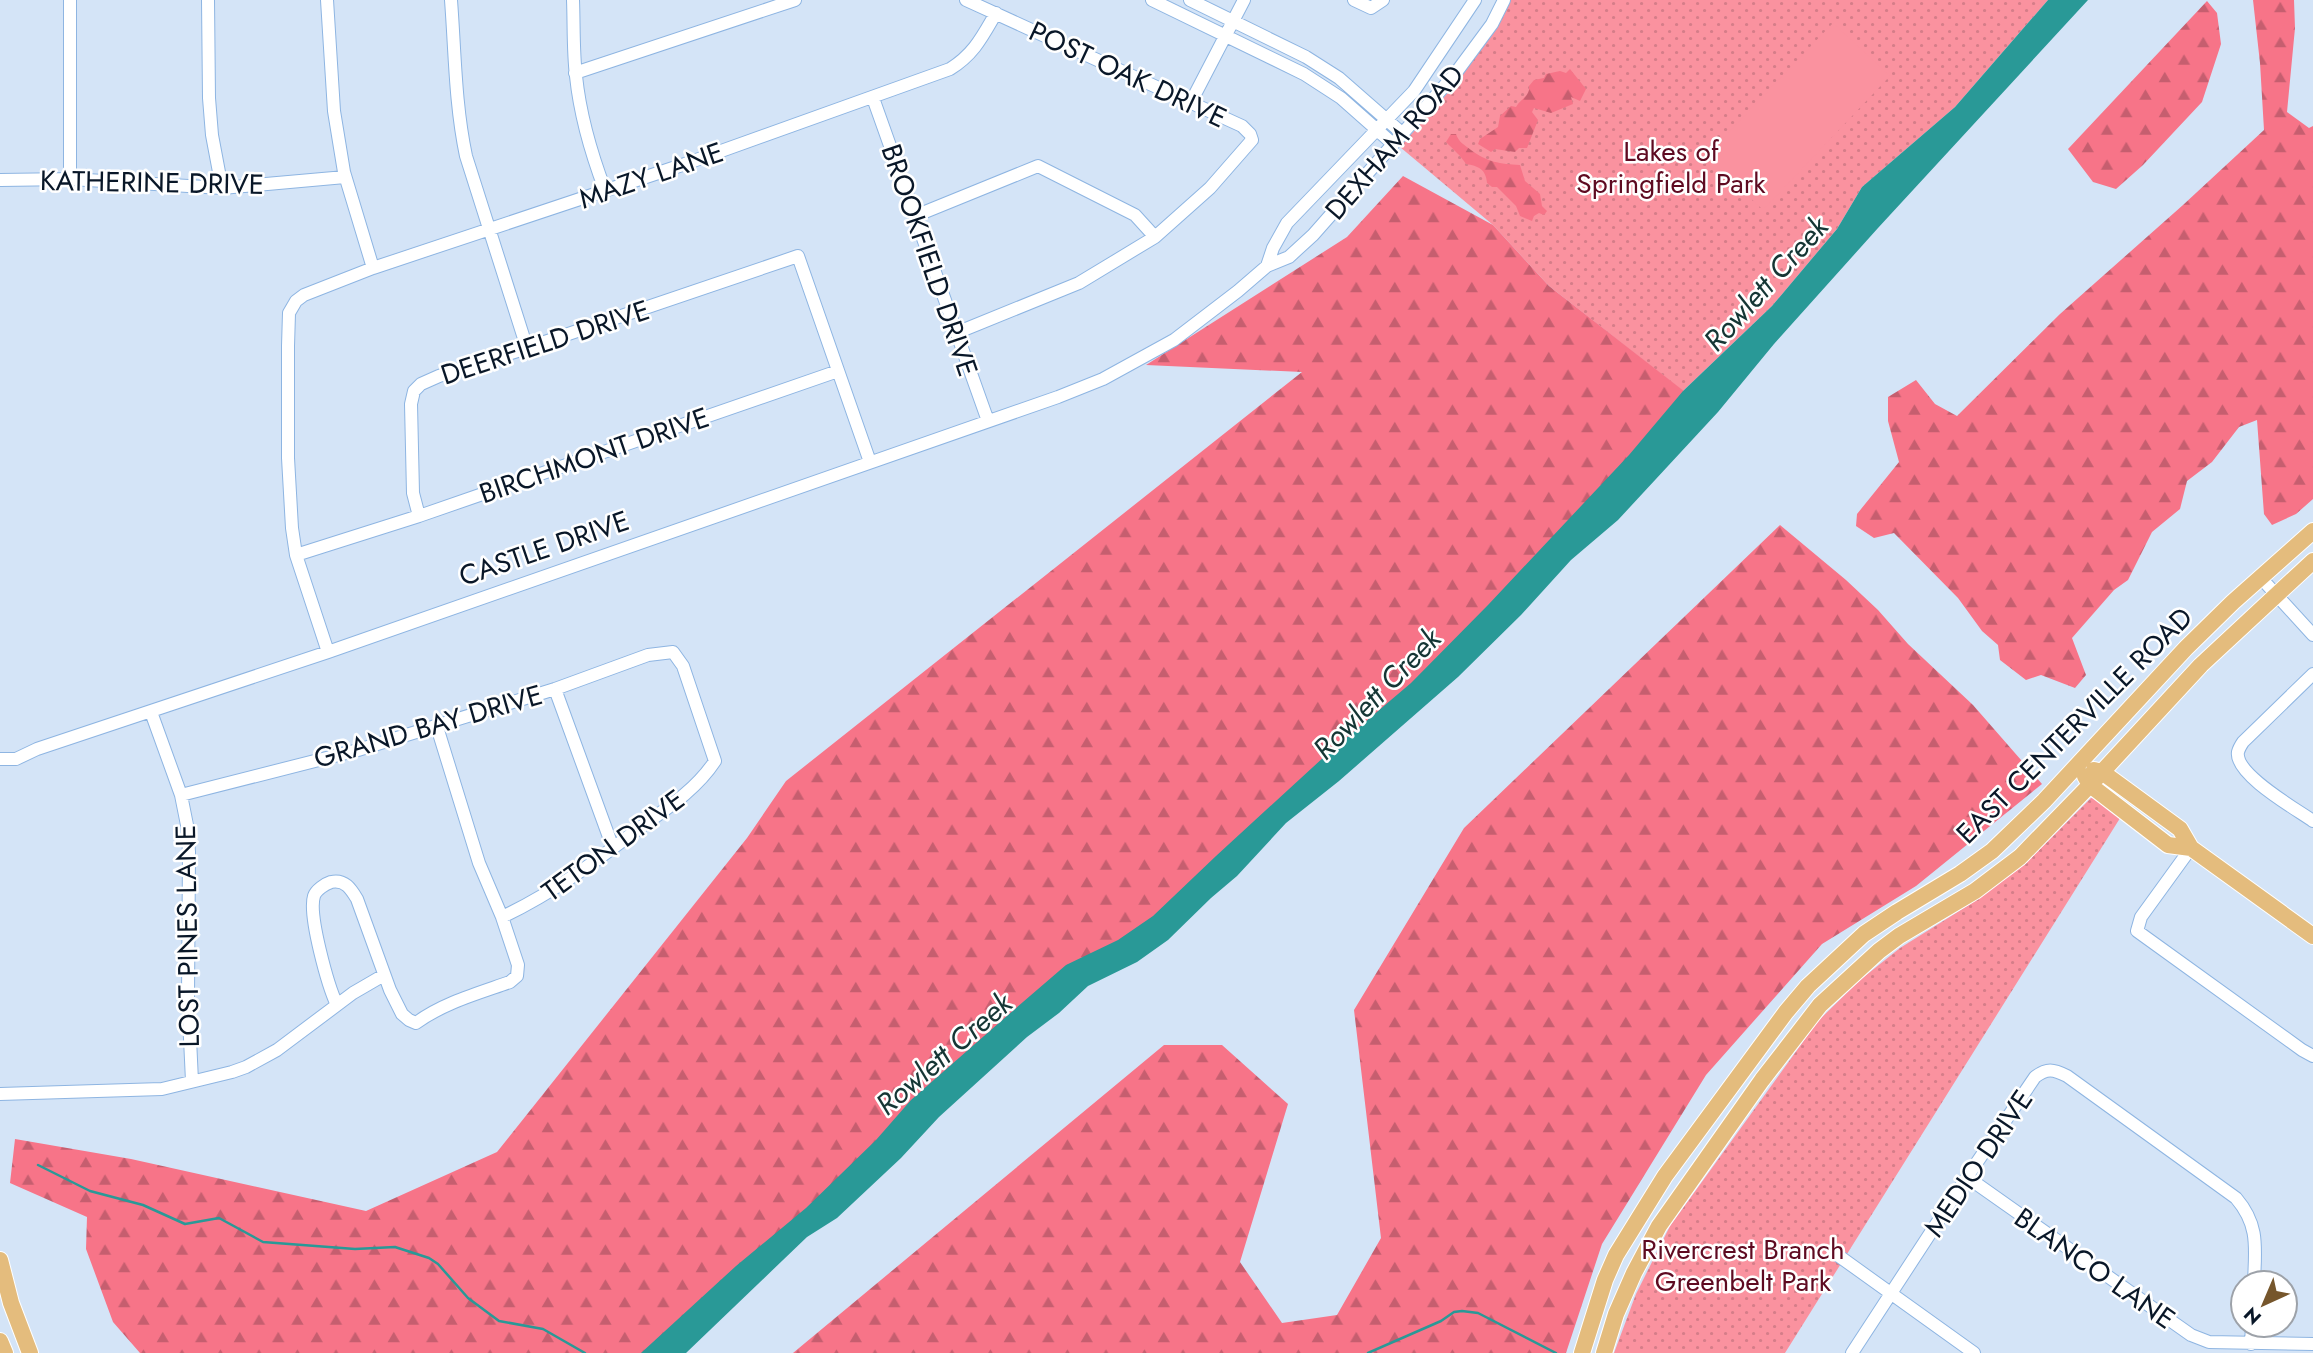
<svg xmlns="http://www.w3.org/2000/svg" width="2313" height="1353" font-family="Jost,sans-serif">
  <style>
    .grass { fill: url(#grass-dots) }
    .forest { fill: url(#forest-firs) }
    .pitch { fill: #fa929f }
    .water { fill: #299997 }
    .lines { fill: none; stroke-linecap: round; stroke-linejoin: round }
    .stream { stroke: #299997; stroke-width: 2.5 }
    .minor-casing { stroke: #8eb5e2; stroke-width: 14 }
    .major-casing { stroke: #fff; stroke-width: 18 }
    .minor { stroke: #fff; stroke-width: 12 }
    .major { stroke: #e4bc7d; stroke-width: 16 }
    .labels { text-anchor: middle; stroke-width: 5; stroke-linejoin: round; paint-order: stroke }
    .street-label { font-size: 28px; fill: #091728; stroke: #fff }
    .park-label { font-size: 28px; fill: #5e0a21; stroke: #fff }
    .water-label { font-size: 30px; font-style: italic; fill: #153635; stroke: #fff }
  </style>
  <defs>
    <pattern id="grass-dots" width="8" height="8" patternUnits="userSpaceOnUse" patternTransform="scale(1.75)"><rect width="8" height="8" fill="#fa929f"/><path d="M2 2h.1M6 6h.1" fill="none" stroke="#d57d89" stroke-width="1.8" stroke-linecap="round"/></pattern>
    <pattern id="forest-firs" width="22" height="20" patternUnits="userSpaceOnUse" patternTransform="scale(1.75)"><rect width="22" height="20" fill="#f77488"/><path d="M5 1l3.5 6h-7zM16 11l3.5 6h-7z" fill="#c65e6f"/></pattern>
  </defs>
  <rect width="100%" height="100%" fill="#d4e4f7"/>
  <!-- grass -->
  <path class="grass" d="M 1508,0 L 2048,0 L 1955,107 L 1862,187 L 1837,229 L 1772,306 L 1683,391 L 1549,286 L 1493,225 L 1400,147 L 1456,83 L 1473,60 Z
    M 2091,798 L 2099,799 L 2122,815 L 1785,1353 L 1614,1353 L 1636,1294 L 1670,1226 L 1818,1021 L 1860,980 L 1900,948 L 1972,903 L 2024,865 Z"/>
  <!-- forest -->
  <path class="forest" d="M 2253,0 L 2294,0 L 2295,28 L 2287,112 L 2309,128 L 2313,126 L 2313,499 L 2296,514 L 2272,525 L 2264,514 L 2257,420 L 2239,427 L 2212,462 L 2187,481 L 2180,509 L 2152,532 L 2128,580 L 2114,590 L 2072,638 L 2086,675 L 2075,688 L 2041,675 L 2026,680 L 2000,660 L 1998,645 L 1982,631 L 1958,598 L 1894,533 L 1874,538 L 1856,526 L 1857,514 L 1899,462 L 1888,421 L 1888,397 L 1916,380 L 1935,404 L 1957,416 L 2060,314 L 2183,205 L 2264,130 L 2260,63 Z
    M 2207,1 L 2217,13 L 2221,44 L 2202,102 L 2143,165 L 2116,189 L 2093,182 L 2068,149 Z
    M 1570,69 L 1586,89 L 1580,101 L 1571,97 L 1573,104 L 1551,113 L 1534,108 L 1532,112 L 1538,120 L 1527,148 L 1519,148 L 1515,152 L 1495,149 L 1491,152 L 1478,144 L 1480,139 L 1498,127 L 1500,116 L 1511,106 L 1516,107 C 1520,99 1530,97 1529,86 L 1534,80 L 1544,78 L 1546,74 L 1560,71 L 1566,73 Z
    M 1451,134 L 1456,134 C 1459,143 1465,145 1471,150 C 1487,162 1500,164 1520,165 L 1525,181 L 1540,194 L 1542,206 L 1547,211 L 1544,215 L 1539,213 L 1534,216 L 1532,221 L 1520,216 L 1516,206 L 1497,187 L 1492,187 L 1487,183 C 1486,169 1478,166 1466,164 C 1461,156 1453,149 1446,142 Z
    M 1403,176 L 1493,225 L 1549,286 L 1689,395 L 1337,777 L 1063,989 L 666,1353 L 140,1353 L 113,1322 L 86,1249 L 87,1217 L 10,1183 L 15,1139 L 131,1159 L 366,1211 L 497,1152 L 747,838 L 786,781 L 1302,372 L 1146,365 L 1347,237 Z
    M 1780,525 L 1846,580 L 1878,610 L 1908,644 L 1973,705 L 2042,784 L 1916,886 L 1822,944 L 1706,1075 L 1602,1244 L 1566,1353 L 793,1353 L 1164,1045 L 1222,1045 L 1288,1104 L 1240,1262 L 1282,1323 L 1337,1315 L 1381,1238 L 1354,1010 L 1464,828 Z"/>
  <!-- pitch -->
  <path class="pitch" d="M 1833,23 L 1890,76 L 1763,210 L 1706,156 Z"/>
  <!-- water -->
  <path class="water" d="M 2048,0 L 2088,0 L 1878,228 L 1774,344 L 1718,412 L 1618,520 L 1571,560 L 1521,615 L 1458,677 L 1339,781 L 1286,823 L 1237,876 L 1211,898 L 1168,940 L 1137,962 L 1088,986 L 1059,1013 L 1027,1037 L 939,1117 L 901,1158 L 837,1218 L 807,1237 L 686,1353 L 641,1353 L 736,1266 L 806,1208 L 876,1140 L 911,1100 L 1008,1015 L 1066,965 L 1118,940 L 1153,916 L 1216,856 L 1325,756 L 1411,683 L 1488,605 L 1629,455 L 1683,391 L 1772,306 L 1837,229 L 1862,187 L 1955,107 Z"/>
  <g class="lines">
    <!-- stream -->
    <path class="stream" d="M 38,1165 L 90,1191 L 143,1205 L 185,1224 L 219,1218 L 263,1242 L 355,1249 L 395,1247 L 429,1258 L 438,1264 L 468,1298 L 499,1321 L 543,1329 L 585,1353
      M 1368,1353 L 1441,1321 L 1454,1312 L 1462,1311 L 1478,1313 L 1556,1353"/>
    <!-- minor casing -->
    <g class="minor-casing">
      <path id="minor" d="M 70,0 L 70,179
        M 208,0 L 209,98 L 212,135 L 222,188
        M 327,0 L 334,111 L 344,172 L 373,268
        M 451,0 C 455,52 455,104 466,156 L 527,348
        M 573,0 C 574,25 573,51 576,76 C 580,115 591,153 605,190
        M 1152,0 L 1304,74 L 1341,98 L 1393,144
        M 1190,0 L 1306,57 L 1339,78 L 1403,134
        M 1354,0 L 1371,8 L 1383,0
        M 575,73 L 795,0
        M 873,98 L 988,421
        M 1191,102 L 1244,0
        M 0,180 L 70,179 L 222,188 L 345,177
        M 915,216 L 1038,166 L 1135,215 L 1155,237
        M 1267,266 L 1273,248 L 1287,223 L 1414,91 L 1475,0
        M 956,333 L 1079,283 L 1155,237 L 1210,188 L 1252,140 L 1250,134 L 1242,126 L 966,0
        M 419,516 L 413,493 L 411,404 L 414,391 L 421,384 L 439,376 L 527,348 L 798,256 L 870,462
        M 296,555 L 419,516 L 838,371
        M 2261,578 L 2313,635
        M 328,652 L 296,555 L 292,528 L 288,458 L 288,346 L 289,313 L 296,301 L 304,295 L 373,268 L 685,164 L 950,69 C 974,54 982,37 996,13
        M 2313,674 L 2243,742 C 2241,745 2239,748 2238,752 C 2234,774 2296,809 2313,821
        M 555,689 L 613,848
        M 151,712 L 181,795 L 187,825 L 189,852 L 188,996 L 192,1081
        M 0,759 L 16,759 L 37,749 L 328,652 L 1058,397 L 1103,379 L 1174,340 L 1238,291 L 1267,266 L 1289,257 L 1313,235 L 1455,74 L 1492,24 L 1504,0
        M 181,795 L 358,750 L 555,689 L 648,655 L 673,652 L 683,666 L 715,761 C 696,790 666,809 638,829 C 595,862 551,894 502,917
        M 2191,848 L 2141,917 L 2137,931 L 2302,1050 L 2313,1056
        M 337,1005 C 328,986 308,915 314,896 C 316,890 325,884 331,882 C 345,879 351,889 357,899 L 390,990 L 402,1014 L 409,1020 L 416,1023 C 443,1003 479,993 510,982 L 517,976 L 518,965 L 502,917 L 479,863 L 437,727
        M 0,1094 L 162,1089 L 232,1072 L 246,1067 L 277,1050 L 353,993 L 384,975
        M 1967,1177 L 2191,1335 L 2209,1342 L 2313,1344
        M 1836,1254 L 1974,1353
        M 2251,1344 L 2252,1325
        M 1852,1353 L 1967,1177 L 2035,1077 C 2047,1068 2053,1069 2067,1076 L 2236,1198 C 2260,1226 2255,1249 2254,1283"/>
    </g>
    <!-- major casing -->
    <g class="major-casing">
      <path id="major" d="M 2094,770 L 2102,772 L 2180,829 L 2191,848 L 2313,936
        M 2085,776 L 2090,785 L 2168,845 L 2191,848
        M 0,1260 L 11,1303 L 30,1353
        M 0,1341 L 5,1353
        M 1582,1353 L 1605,1280 L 1616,1255 L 1665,1176 L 1786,1012 L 1808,986 L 1864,934 L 1897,912 L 1960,874 L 1992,851 L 2044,801 L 2186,648 L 2233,602 L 2313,531
        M 1604,1353 L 1616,1314 L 1634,1273 L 1659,1226 L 1762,1080 L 1820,1005 L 1879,951 L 1899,936 L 1975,891 L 2020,857 L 2090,785 L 2201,665 L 2313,561"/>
    </g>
    <!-- minor -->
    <use href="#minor" class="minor"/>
    <!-- major -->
    <use href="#major" class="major"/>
  </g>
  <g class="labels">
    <!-- street labels -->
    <g class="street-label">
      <text transform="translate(1128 74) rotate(25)" y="10">POST OAK DRIVE</text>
      <text transform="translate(1394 142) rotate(-49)" y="10">DEXHAM ROAD</text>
      <text transform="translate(651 175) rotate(-19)" y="10">MAZY LANE</text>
      <text transform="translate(152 182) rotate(1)" y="10">KATHERINE DRIVE</text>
      <text transform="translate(930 260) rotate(71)" y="10">BROOKFIELD DRIVE</text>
      <text transform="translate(545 342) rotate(-18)" y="10">DEERFIELD DRIVE</text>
      <text transform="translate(594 455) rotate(-19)" y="10">BIRCHMONT DRIVE</text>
      <text transform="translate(544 548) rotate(-19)" y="10">CASTLE DRIVE</text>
      <text transform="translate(2074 725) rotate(-45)" y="10">EAST CENTERVILLE ROAD</text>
      <text transform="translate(428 726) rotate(-16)" y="10">GRAND BAY DRIVE</text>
      <text transform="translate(613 845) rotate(-36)" y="10">TETON DRIVE</text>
      <text transform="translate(187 936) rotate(-91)" y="10">LOST PINES LANE</text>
      <text transform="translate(1978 1163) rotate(-56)" y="10">MEDIO DRIVE</text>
      <text transform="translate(2095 1268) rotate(35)" y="10">BLANCO LANE</text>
    </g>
    <!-- park labels -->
    <g class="park-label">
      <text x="1671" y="161">Lakes of<tspan x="1671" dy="32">Springfield Park</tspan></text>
      <text x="1743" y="1259">Rivercrest Branch<tspan x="1743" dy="32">Greenbelt Park</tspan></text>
    </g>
    <!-- water labels -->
    <g class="water-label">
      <text transform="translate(1766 284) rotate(-48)" y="10">Rowlett Creek</text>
      <text transform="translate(1377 694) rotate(-46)" y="10">Rowlett Creek</text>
      <text transform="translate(944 1054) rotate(-41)" y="10">Rowlett Creek</text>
    </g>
  </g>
  <!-- north arrow -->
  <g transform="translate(2264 1304) rotate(224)"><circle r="33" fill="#ffffff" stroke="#9da2a9" stroke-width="2"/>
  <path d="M0-5L12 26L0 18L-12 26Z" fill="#76562c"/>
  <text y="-10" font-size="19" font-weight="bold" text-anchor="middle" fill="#091728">N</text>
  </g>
</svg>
